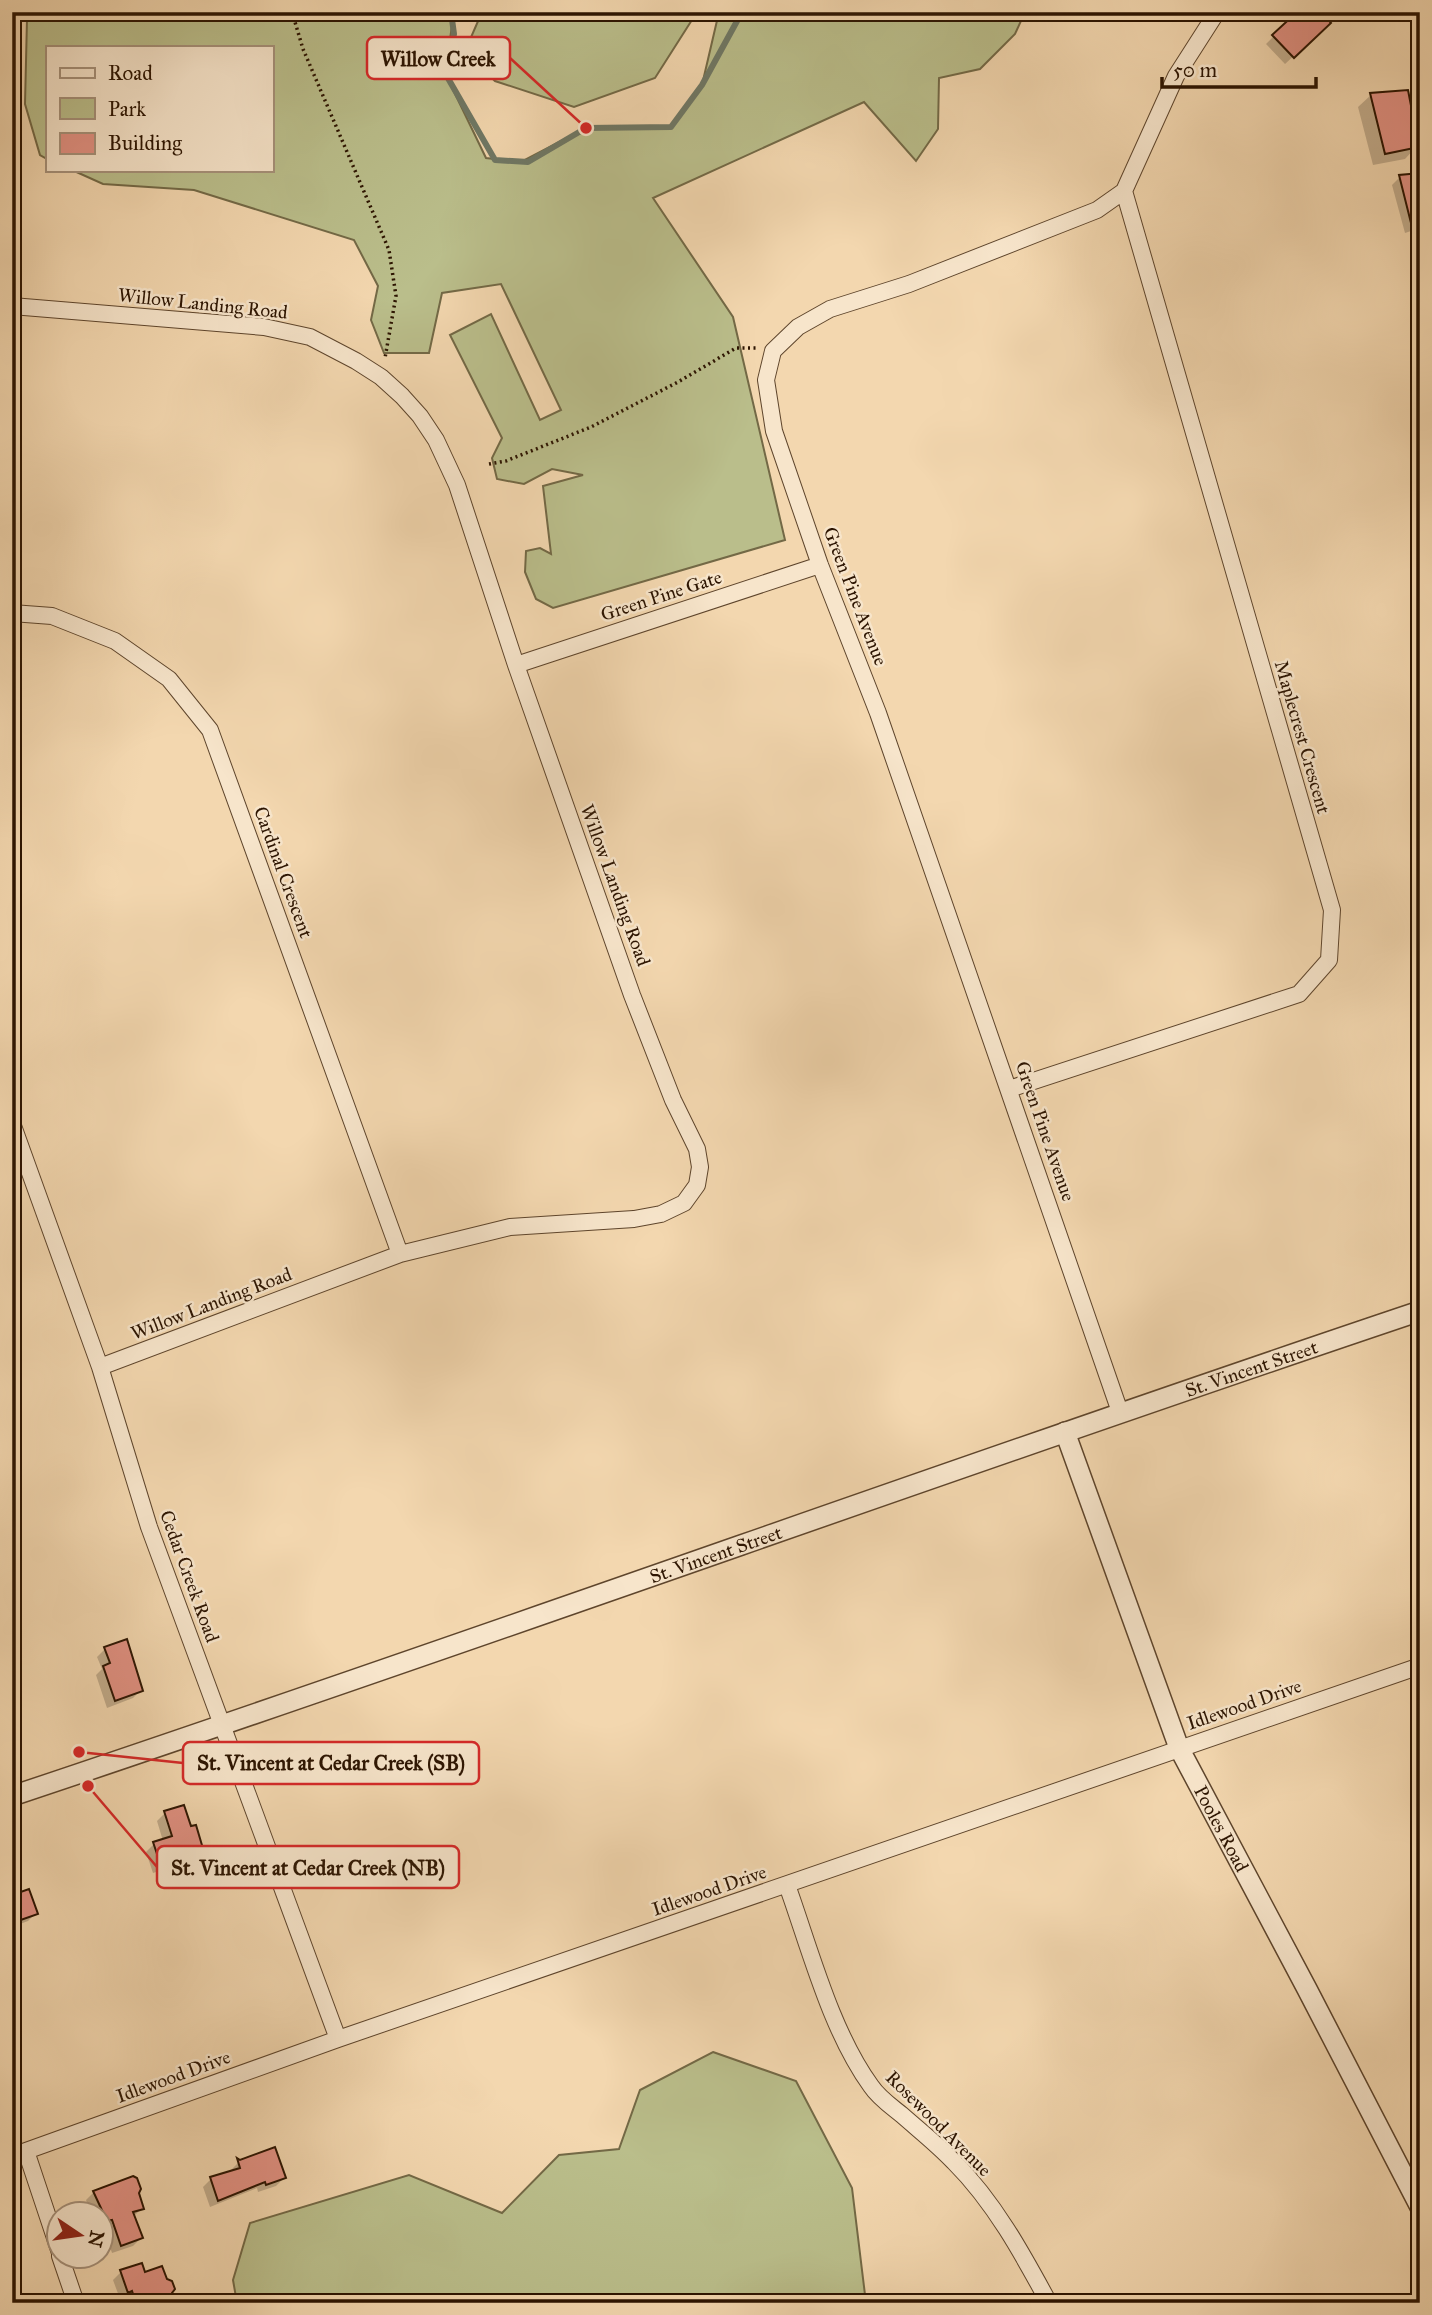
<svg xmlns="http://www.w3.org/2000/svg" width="1432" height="2315" font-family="'IM FELL Great Primer',serif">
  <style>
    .green { fill: #babe8b; stroke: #736946; stroke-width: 2 }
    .shadow { fill: #0003 }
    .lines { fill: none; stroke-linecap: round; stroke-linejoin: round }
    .stream { stroke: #6f7865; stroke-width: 6 }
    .building { fill: #e29183; stroke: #2c1401; stroke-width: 2 }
    .minor-casing { stroke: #5e452c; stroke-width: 18 }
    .tertiary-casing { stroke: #5e452c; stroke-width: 22 }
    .path { stroke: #2c1401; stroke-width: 3.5; stroke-dasharray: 2 3.5; stroke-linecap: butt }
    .minor { stroke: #f7e5cb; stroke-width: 16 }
    .tertiary { stroke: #f7e5cb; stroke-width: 19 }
    .labels { text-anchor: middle; stroke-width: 5; stroke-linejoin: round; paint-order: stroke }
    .street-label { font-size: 19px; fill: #2c1401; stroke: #f7e5cb }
    .leader { fill: none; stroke: #d62828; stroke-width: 2.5 }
    .callout-dot { fill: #d62828; stroke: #f7e5cb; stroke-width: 2.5 }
    .callout { fill: #f7e5cb; stroke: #d62828; stroke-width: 2.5 }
    .callout-label { font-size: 21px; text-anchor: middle; font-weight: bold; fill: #2c1401 }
  </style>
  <rect width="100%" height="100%" fill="#f3d7af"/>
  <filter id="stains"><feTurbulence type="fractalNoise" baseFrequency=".00286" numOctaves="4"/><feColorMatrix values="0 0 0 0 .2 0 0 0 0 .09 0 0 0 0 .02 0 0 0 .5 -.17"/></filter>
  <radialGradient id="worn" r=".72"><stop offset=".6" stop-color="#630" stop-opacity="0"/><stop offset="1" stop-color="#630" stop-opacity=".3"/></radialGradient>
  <!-- green -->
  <path class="green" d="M 30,12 L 454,12 L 445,73 L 486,158 L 521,162 L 586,128 L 671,127 L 702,85 L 719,12 L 1025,12 L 1015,34 L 980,69 L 939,78 L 938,129 L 916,161 L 864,102 L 653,198 L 733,317 L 785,540 L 553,608 L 536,599 L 525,572 L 526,551 L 540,548 L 551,554 L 543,486 L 583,475 L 552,469 L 524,484 L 497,479 L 492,458 L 502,438 L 450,335 L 491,314 L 540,420 L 561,410 L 501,284 L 442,293 L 429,353 L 384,353 L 371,320 L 378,286 L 354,240 L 194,190 L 103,184 L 72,170 L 271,170 L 271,47 L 47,47 L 47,159 L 40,155 L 25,104 L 27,19 Z
    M 482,12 L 697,12 L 655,78 L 574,107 L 495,81 L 465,51 Z
    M 713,2052 L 796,2081 L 852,2188 L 866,2303 L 237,2303 L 233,2280 L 250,2223 L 409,2175 L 502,2213 L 559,2155 L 619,2149 L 640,2090 Z"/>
  <!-- shadow -->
  <path class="shadow" d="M 1329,23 L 1285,64 L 1266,44 L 1274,36 Z
    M 1407,92 L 1417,146 L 1405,159 L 1373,165 L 1358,107 L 1371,95 Z
    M 1420,174 L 1420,228 L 1405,233 L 1392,185 L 1400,177 Z
    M 105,1649 L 141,1690 L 133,1698 L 107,1708 L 96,1675 L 102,1669 L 97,1657 Z
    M 165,1813 L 190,1828 L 202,1852 L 194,1860 L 153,1873 L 146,1852 L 154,1844 L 163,1841 L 157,1821 Z
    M 12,1897 L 36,1913 L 28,1921 L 12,1927 Z
    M 239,2162 L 284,2178 L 276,2186 L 258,2192 L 257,2188 L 210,2207 L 203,2187 L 211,2179 L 231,2172 L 231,2170 Z
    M 94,2192 L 137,2193 L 142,2208 L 133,2217 L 141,2238 L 133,2246 L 112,2253 L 103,2226 L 102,2227 L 102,2214 L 92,2214 L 86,2200 Z
    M 121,2272 L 144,2274 L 170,2293 L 174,2303 L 126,2303 L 124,2298 L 120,2299 L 113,2280 Z"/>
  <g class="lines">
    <!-- stream -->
    <path class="stream" d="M 451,12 L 454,34 L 445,73 L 495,160 L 528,162 L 586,128 L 671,127 L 702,85 L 742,12"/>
  </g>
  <!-- building -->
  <path class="building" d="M 1297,12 L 1322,12 L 1331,23 L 1294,58 L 1272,35 Z
    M 1408,90 L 1419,147 L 1385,154 L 1370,93 Z
    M 1420,173 L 1420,224 L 1412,227 L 1399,175 Z
    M 127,1639 L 143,1691 L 115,1701 L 103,1666 L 110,1663 L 104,1647 Z
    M 12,1711 L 19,1730 L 12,1732 Z
    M 184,1805 L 191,1826 L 196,1825 L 204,1852 L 161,1866 L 153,1842 L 172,1836 L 164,1811 Z
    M 29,1889 L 38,1914 L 12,1923 L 12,1895 Z
    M 275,2147 L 286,2178 L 266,2185 L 265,2182 L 218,2201 L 210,2177 L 240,2168 L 237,2158 L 240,2160 Z
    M 133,2176 L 137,2178 L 141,2189 L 139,2193 L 144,2209 L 133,2212 L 143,2238 L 121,2246 L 112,2220 L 107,2221 L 93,2191 Z
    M 142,2263 L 145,2272 L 162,2266 L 167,2279 L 172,2281 L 175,2289 L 172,2293 L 175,2303 L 136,2303 L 132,2291 L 128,2293 L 120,2270 Z"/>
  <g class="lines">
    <!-- minor casing -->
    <g class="minor-casing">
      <path id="minor" d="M 12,306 L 264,327 L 310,337 L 356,361 L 381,377 L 402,396 L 420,416 L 436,440 L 457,485 L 516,665 L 632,995 L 673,1100 L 697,1149 L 700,1167 L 697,1185 L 684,1203 L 661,1214 L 634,1219 L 510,1227 L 400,1254 L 100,1367
        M 12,613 L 52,616 L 115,641 L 169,679 L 210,730 L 400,1254
        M 516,665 L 820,565
        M 1009,1089 L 1299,994 L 1329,960 L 1332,910 L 1124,191
        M 12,1123 L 100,1367 L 149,1527 L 338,2039
        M 1120,1412 L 878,713 L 820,565 L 774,431 L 766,380 L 773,351 L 798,327 L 830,309 L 909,284 L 1097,210 L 1124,191 L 1176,76 L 1217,12
        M 787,1885 C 810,1949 831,2031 871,2086 C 879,2098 891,2106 902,2115 C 919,2130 938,2145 954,2162 C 994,2202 1022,2253 1049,2303
        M 26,2151 L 60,2253
        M 12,2156 L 338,2039 L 1420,1666
        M 60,2256 L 76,2303"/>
    </g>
    <!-- tertiary casing -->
    <g class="tertiary-casing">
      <g id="tertiary">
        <path id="s1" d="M 1065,1432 L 1179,1748 L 1307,1989 L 1420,2207"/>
        <path id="s2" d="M 12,1796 C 483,1639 949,1469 1420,1311"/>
      </g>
    </g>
    <!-- path -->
    <path class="path" d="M 292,12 L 303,49 L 389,250 L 396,296 L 385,358
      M 489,464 L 506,461 L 591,427 L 678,382 L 736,348 L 758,348"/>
    <!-- minor -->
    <use href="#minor" class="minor"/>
    <!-- tertiary -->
    <use href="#tertiary" class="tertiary"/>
  </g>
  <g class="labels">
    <!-- street labels -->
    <g class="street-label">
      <text transform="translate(203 303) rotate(6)" y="7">Willow Landing Road</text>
      <text transform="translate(661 595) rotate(-18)" y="7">Green Pine Gate</text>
      <text transform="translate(856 596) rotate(69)" y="7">Green Pine Avenue</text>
      <text transform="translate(1303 737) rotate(74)" y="7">Maplecrest Crescent</text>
      <text transform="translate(284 872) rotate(70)" y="7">Cardinal Crescent</text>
      <text transform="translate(616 885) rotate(70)" y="7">Willow Landing Road</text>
      <text transform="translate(1046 1131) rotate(71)" y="7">Green Pine Avenue</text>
      <text transform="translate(211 1303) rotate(-21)" y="7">Willow Landing Road</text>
      <text dy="7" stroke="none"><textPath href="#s2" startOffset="1311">St. Vincent Street</textPath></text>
      <text dy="7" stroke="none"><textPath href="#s2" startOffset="744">St. Vincent Street</textPath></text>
      <text transform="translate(190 1576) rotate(70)" y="7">Cedar Creek Road</text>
      <text transform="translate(1244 1704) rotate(-19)" y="7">Idlewood Drive</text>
      <text dy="7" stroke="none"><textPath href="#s1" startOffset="427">Pooles Road</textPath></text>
      <text transform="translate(709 1890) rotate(-19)" y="7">Idlewood Drive</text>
      <text transform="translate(173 2076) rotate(-20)" y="7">Idlewood Drive</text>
      <text transform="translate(939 2123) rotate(45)" y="7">Rosewood Avenue</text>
    </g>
  </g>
  <!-- callouts -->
  <path class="leader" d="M586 128L510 58M79 1752L183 1763M88 1786L157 1867"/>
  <g class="callout-dot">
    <circle cx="586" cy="128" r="7"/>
    <circle cx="79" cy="1752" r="7"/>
    <circle cx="88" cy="1786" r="7"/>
  </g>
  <g class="callout">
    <rect x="367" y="37" width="143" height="42" rx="7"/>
    <rect x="183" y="1742" width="296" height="42" rx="7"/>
    <rect x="157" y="1846" width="302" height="42" rx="7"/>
  </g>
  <g class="callout-label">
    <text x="438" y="66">Willow Creek</text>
    <text x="331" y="1770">St. Vincent at Cedar Creek (SB)</text>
    <text x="308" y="1875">St. Vincent at Cedar Creek (NB)</text>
  </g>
  <!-- margin -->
  <rect width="1432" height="2315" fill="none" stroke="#f3d7af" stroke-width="42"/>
  <rect x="14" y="14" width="1404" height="2287" fill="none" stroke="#2c1401" stroke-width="3.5"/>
  <rect x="21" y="21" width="1390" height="2273" fill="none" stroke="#2c1401" stroke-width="2"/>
  <!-- legend -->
  <rect x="46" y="46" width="228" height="126" fill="#f7e5cb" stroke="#a6917a" stroke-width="2"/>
  <rect x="60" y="68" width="35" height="10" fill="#f7e5cb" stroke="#a6917a" stroke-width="2"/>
  <text x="108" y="80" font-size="21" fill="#2c1401">Road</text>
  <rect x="60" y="98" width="35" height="21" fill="#babe8b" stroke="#a6917a" stroke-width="2"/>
  <text x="108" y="116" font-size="21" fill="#2c1401">Park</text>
  <rect x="60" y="133" width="35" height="21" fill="#e29183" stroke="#a6917a" stroke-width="2"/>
  <text x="108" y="150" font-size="21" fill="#2c1401">Building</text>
  <!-- north arrow -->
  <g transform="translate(80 2235) rotate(103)"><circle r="33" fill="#f7e5cb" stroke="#a6917a" stroke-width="2"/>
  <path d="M0-5L12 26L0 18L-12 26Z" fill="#8f2418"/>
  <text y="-10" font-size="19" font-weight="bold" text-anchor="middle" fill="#2c1401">N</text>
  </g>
  <!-- scale -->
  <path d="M1162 77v10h154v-10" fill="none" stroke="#2c1401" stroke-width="3.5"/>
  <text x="1173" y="77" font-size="21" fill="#2c1401" stroke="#f7e5cb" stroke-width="5" paint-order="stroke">50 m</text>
  <rect width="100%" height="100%" filter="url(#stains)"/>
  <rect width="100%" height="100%" fill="url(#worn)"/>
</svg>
